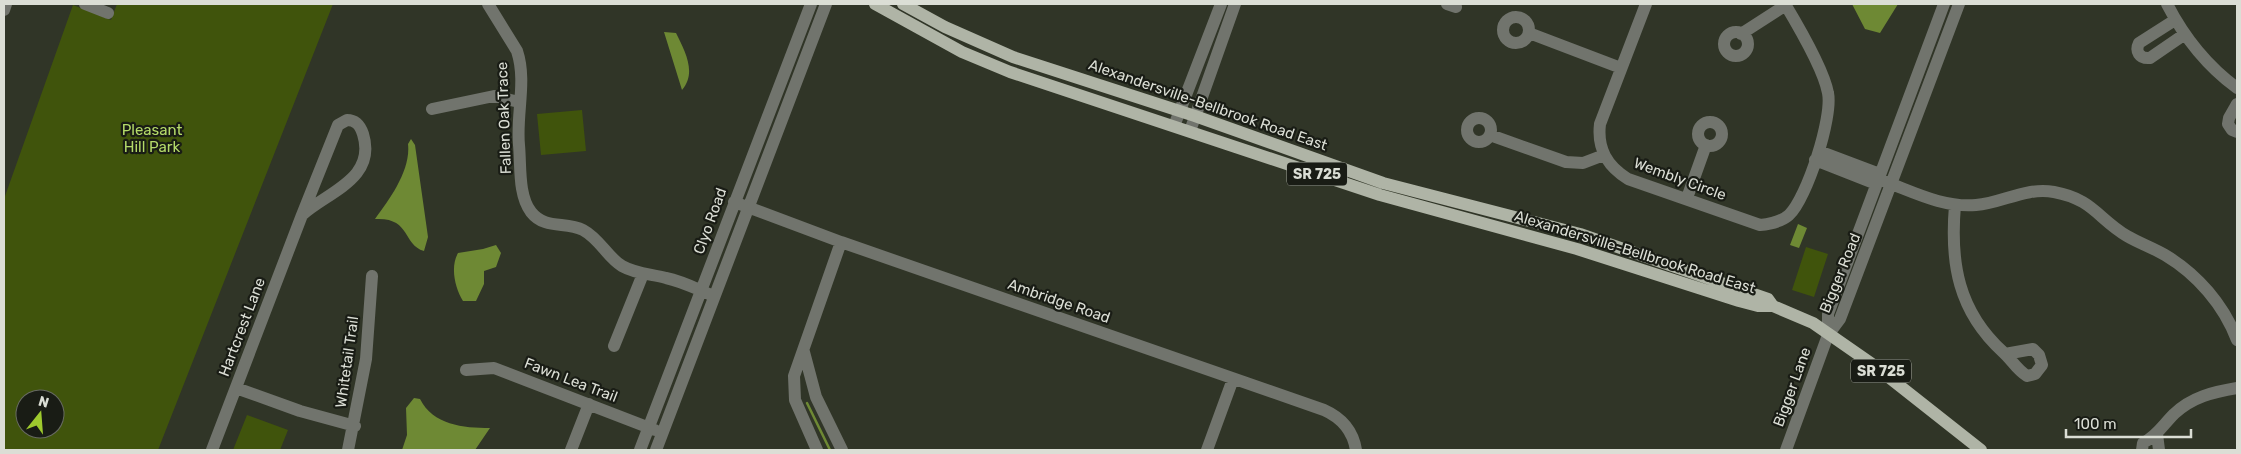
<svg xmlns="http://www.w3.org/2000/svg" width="2241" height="454" font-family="Rubik,sans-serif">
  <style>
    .green { fill: #40540c; fill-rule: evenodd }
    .water { fill: #6e8934 }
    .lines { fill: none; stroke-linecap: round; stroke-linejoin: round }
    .stream { stroke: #6e8934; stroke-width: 2.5 }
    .minor { stroke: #71746d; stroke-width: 12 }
    .major { stroke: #afb4a6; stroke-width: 12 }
    .labels { text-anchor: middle; stroke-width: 4.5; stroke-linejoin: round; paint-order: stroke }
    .shield { fill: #191c15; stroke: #a1a49b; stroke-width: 1 }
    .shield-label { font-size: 14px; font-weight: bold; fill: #dbded5 }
    .street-label { font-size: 15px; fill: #dbded5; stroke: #191c15 }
    .park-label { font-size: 15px; fill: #b4da69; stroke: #191c15 }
  </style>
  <rect width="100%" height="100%" fill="#303527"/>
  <!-- green -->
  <path class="green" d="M 117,4 L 333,4 L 158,450 L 4,450 L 4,199 L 73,5 L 111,20 ZM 25,399 L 55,399 L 55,429 L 25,429 Z
    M 582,110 L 586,151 L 541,155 L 537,114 Z
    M 1806,247 L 1828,254 L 1814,297 L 1792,290 Z
    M 247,415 L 288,430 L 280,450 L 233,450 Z"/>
  <!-- water -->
  <path class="water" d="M 1852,4 L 1898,4 L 1880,33 L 1865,29 Z
    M 664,32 L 676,33 C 685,51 697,73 682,90 Z
    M 411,139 L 415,145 L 428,237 L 424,251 C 402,244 411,217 375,219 C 390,199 411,170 408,144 Z
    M 1798,224 L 1807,228 L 1799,248 L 1790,245 Z
    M 496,245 L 501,253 L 496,267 L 484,271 L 484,284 L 476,301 L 463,301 C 455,288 450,267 458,253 L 483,249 Z
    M 414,398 L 420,399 C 433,425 463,428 490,428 L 475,450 L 402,450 L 407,435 L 406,408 Z"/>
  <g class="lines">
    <!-- stream -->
    <path class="stream" d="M 807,403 L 830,450"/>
    <!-- minor -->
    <path class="minor" d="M 85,4 L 108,13
      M 488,4 L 517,51 C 527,81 516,114 519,145 C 521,166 518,195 531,212 C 545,230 566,221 583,230 C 600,239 607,257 622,266 C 636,274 651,274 666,278 C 681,281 695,288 709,294
      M 1447,4 L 1456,7
      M 1646,4 L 1600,124 C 1597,149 1607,166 1628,179 L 1760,225 C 1771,224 1781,222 1789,215 C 1807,198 1833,117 1828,93 C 1824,71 1797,24 1785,4
      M 2167,4 C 2184,37 2207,66 2237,88
      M 4,10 L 6,4
      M1503 30a13 13 0 1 1 26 0a13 13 0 1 1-26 0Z
      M 2175,20 L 2139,43 C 2135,51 2139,59 2150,58 L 2185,34
      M1724 44a12 12 0 1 1 24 0a12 12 0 1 1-24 0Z
      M 1529,33 L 1621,68
      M 1741,34 L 1786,5
      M 2237,104 L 2229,118 L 2228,124 L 2232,130 L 2237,132
      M 432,109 L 494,96 L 519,102
      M1467 130a12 12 0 1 1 24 0a12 12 0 1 1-24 0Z
      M 347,120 C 356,120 360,125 363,134 C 377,179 327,192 302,215 L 338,125 Z
      M1698 134a12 12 0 1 1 24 0a12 12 0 1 1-24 0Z
      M 1174,126 L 1221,4
      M 1190,131 L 1235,4
      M 1490,135 L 1566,162 L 1583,163 L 1604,155
      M 1819,151 L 1880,174
      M 1815,160 L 1876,184
      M 1878,179 C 1910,190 1941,208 1976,205 C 2003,203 2025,187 2054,192 C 2093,199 2098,219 2127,236 C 2139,243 2153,248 2165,255 C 2197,274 2224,305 2237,340
      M 1687,198 L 1706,145
      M 734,202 L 841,242 L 1324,410 C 1342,418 1353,431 1356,450
      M 1955,205 C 1950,263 1958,311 2003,352 C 2012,360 2016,369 2027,376 L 2035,374 L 2042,365 L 2039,355 L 2033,349 L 2005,354
      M 1828,335 L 1828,314 L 1944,4
      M 614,346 L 643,274
      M 804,352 L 816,397 L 842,450
      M 466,370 L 494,368 L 655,430
      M 236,388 L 300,411 L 355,426
      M 2157,434 L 2159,450
      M 212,450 L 302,215
      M 348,450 L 366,359 L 372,276
      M 571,450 L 589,404
      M 640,450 L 811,4
      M 656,450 L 826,4
      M 817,450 L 795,400 L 794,376 L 841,242
      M 1207,450 L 1233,379
      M 1786,450 L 1828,335 L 1840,319 L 1959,4
      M 2142,450 L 2143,443 C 2157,436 2163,425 2174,414 C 2192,397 2213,392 2237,388"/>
    <!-- major -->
    <path class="major" d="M 875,4 L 962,52 L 1010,72 L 1380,195 L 1577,249 L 1739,301 L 1758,306 L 1773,306 L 1813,323 L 1872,364 L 1981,450
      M 903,4 L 945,27 L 1013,57 L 1195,116 L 1383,183 L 1580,234 L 1768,299 L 1773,306"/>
  </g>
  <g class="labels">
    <!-- shield labels -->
    <g class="shield">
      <rect x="1287" y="162.5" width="60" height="23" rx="4"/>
      <rect x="1851" y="359.5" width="60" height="23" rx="4"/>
    </g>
    <g class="shield-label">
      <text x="1317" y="179">SR 725</text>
      <text x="1881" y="376">SR 725</text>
    </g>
    <!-- street labels -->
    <g class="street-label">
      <text transform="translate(1208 105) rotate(19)" y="5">Alexandersville-Bellbrook Road East</text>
      <text transform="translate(504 118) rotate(-92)" y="5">Fallen Oak Trace</text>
      <text transform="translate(1680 179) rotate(20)" y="5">Wembly Circle</text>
      <text transform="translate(710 221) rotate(-70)" y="5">Clyo Road</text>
      <text transform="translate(1635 252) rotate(17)" y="5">Alexandersville-Bellbrook Road East</text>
      <text transform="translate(1840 273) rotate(-68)" y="5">Bigger Road</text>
      <text transform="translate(1059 301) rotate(19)" y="5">Ambridge Road</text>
      <text transform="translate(242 327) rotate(-69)" y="5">Hartcrest Lane</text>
      <text transform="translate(347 362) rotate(-82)" y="5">Whitetail Trail</text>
      <text transform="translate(571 380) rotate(21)" y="5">Fawn Lea Trail</text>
      <text transform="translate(1792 387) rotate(-70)" y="5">Bigger Lane</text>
    </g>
    <!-- park labels -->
    <g class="park-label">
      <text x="152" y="135">Pleasant<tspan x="152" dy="17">Hill Park</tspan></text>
    </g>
  </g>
  <!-- border -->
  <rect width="2241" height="454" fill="none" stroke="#dbded5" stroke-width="10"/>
  <!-- north arrow -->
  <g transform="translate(40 414) rotate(17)"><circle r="24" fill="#191c15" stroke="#676a62"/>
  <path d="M0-4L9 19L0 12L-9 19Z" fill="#9eca2e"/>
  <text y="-8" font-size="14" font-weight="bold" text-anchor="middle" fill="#dbded5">N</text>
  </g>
  <!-- scale -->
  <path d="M2066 429v8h125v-8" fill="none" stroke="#dbded5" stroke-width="2.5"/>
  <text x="2074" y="429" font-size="15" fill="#dbded5" stroke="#191c15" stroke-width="4" paint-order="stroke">100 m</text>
</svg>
